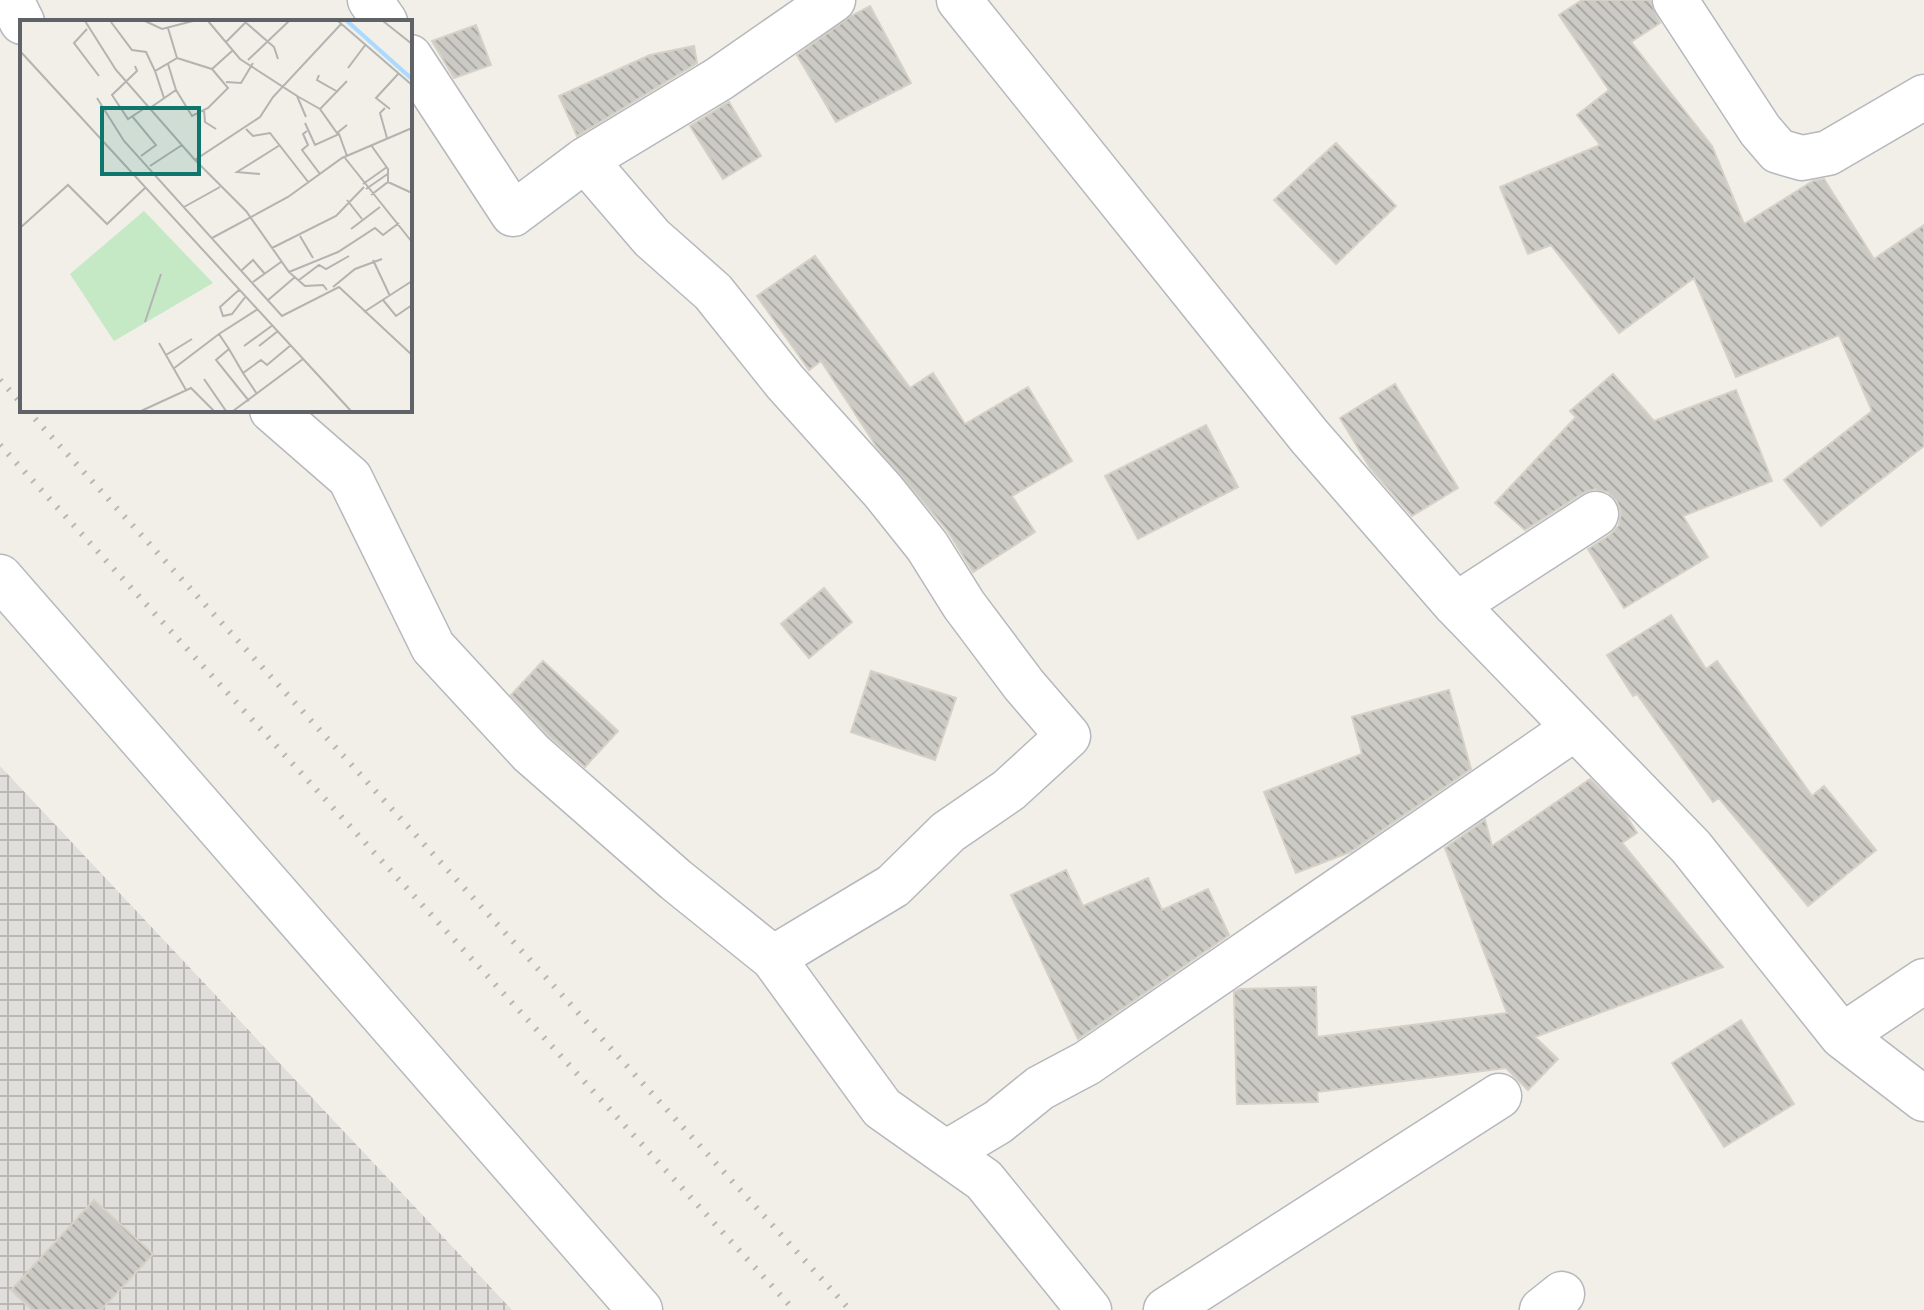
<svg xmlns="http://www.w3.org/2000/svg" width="1924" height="1310" font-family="'PT Sans',sans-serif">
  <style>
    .industrial { fill: url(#industrial-grid) }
    .building { fill: url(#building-back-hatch); stroke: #d6d1c6; stroke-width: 2 }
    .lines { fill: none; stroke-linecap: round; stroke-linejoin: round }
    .street-casing { stroke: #b5b8bc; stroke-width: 47 }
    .secondary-casing { stroke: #b6babf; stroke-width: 47 }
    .street { stroke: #fff; stroke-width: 44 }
    .secondary { stroke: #fff; stroke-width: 44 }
    .rail { stroke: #b6b7b8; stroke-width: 6; stroke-dasharray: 2 10; stroke-linecap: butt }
    .inset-river { fill: none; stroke: #aadaff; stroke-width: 4 }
    .inset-road { fill: none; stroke: #b3b3b1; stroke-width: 2 }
    .view { fill: #0f766e; fill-opacity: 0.15; stroke: #0f766e; stroke-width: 4 }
    .inset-edge { fill: none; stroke: #5f6368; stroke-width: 4 }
  </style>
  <defs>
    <pattern id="industrial-grid" width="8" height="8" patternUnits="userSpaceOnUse" patternTransform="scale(2)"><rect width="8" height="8" fill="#e0deda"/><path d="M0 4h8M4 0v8" fill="none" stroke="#b9b8b5"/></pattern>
    <pattern id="building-back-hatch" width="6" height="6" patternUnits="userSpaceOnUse" patternTransform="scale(2)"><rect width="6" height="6" fill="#cccac5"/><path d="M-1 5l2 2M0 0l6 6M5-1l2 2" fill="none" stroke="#a9a8a4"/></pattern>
  </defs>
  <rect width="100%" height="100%" fill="#f1efe8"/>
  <!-- industrial -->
  <path class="industrial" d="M 0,766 L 512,1310 L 0,1310 Z"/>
  <!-- building -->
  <path class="building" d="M 1582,0 L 1650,0 L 1660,23 L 1631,42 L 1712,146 L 1744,224 L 1813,181 L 1824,179 L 1874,259 L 1924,225 L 1924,446 L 1821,526 L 1784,480 L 1872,411 L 1839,335 L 1736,377 L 1694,278 L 1619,333 L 1551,245 L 1528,254 L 1500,187 L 1600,145 L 1577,115 L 1609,90 L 1559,15 Z
    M 870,6 L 911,83 L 836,122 L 797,55 L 851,16 Z
    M 476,25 L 491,65 L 454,78 L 432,41 Z
    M 694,46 L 697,63 L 577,136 L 559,96 L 650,55 Z
    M 729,102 L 761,156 L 723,179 L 690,126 Z
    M 1336,143 L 1396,206 L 1336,264 L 1274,200 Z
    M 815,256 L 910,388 L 933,373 L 965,424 L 1028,387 L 1072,461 L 1012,496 L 1035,532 L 973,572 L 947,530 L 876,446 L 821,361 L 809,370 L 757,296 Z
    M 1613,374 L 1654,421 L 1736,390 L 1772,481 L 1683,516 L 1708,557 L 1624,608 L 1588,549 L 1610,535 L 1619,525 L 1621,512 L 1617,501 L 1608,492 L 1595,489 L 1583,493 L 1525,530 L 1495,503 L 1576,417 L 1570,411 Z
    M 1395,384 L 1458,488 L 1412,516 L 1370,468 L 1340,418 Z
    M 1206,425 L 1238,487 L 1138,539 L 1105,476 Z
    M 824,588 L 852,622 L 809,658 L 781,624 Z
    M 1671,615 L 1706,669 L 1717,661 L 1812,796 L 1824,786 L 1876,850 L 1808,906 L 1719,798 L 1713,802 L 1637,694 L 1633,696 L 1607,655 Z
    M 543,661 L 618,731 L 585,767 L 548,735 L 511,695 Z
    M 871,671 L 956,698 L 935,760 L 851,732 Z
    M 1449,690 L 1471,769 L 1350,852 L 1296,873 L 1264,792 L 1362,754 L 1352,717 Z
    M 1590,779 L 1625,814 L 1637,833 L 1622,843 L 1723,967 L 1535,1037 L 1558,1059 L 1528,1090 L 1506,1068 L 1317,1092 L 1318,1102 L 1237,1104 L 1234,992 L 1240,989 L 1316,987 L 1317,1037 L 1507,1013 L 1445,848 L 1485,820 L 1492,846 Z
    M 1066,870 L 1083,906 L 1148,878 L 1162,910 L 1208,889 L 1229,935 L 1078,1039 L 1011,895 Z
    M 1741,1020 L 1794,1104 L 1724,1147 L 1672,1063 Z
    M 94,1200 L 153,1254 L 101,1310 L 32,1310 L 11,1290 Z"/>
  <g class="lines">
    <!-- street casing -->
    <g class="street-casing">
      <path id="street" d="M 11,0 L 22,22
        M 370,0 L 385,22
        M 959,0 L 1309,436 L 1456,605 L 1691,847 L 1842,1036
        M 1675,0 L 1760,130 L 1778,151 L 1802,158 L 1828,153 L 1924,97
        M 410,57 L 513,214 L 585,160 L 719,79 L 833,0
        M 585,160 L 652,238 L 713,292 L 785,382 L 883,491 L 927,546 L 964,605 L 1024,685 L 1068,736 L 1009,790 L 948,832 L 893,886 L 773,958
        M 272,410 L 350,478 L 433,647 L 531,753 L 676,880 L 773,958 L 882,1108 L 984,1180 L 1089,1310
        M 1456,605 L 1596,514
        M 1924,981 L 1842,1036 L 1924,1099
        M 946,1153 L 998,1122 L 1040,1088 L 1087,1063 L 1575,728
        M 1166,1310 L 1499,1096
        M 1542,1310 L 1562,1294"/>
    </g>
    <!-- secondary casing -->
    <g class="secondary-casing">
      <path id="secondary" d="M 0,577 L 640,1310"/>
    </g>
    <!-- street -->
    <use href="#street" class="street"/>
    <!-- secondary -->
    <use href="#secondary" class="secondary"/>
    <!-- rail -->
    <path class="rail" d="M 0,380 L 22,404
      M 27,410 L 850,1310
      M 0,445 L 794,1310"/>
  </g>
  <!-- overview -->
  <g transform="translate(20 20)">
    <rect width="392" height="392" fill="#f1efe8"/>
    <path d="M 124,191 L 193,263 L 94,321 L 50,254 Z" fill="#c5e8c5"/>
    <path class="inset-river" d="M 327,1 L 392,59"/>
    <path class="inset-road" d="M 65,1 L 96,50 L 175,140M 65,1 L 92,1M 125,1 L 142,9 L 173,1M 188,1 L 220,39 L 277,76 L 286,97M 224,1 L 254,27 L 258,39M 318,1 L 392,65M 363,1 L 392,24M 91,2 L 112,30 L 126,32 L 135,51 L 157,38 L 148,8M 67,9 L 54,23 L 79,56M 206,22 L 225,3M 0,31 L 331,391M 157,38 L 192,49 L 212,31M 228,40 L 269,1M 148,44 L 156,70M 115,46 L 117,51 L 92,75 L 108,99 L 128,86M 328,48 L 346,24M 135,51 L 144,78M 299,55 L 297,60 L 318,72M 327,61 L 300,89 L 317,113 L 327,105M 206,62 L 221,63 L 233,43M 277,76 L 300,89M 77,78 L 104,121 L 262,296 L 319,267 L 392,335M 130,88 L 156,70 L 172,96 L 188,88 L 208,68 L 192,49M 365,88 L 360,93 L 367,118M 370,89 L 356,78 L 379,53M 184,90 L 185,102 L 196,109M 112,96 L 136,125 L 121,136M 285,103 L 295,125 L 319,114 L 327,136M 226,109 L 233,116 L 250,113 L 289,163M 287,111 L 283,114 L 288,125 L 282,130 L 300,154M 351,125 L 368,149 L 368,162M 325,138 L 392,222M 130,146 L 162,125M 240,154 L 217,152 L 260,125M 343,164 L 367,147M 346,169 L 369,153M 351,175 L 368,162 L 392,173M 327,180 L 342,199M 164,187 L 200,167M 0,208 L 48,165 L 87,204 L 126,167M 331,209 L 360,187M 280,216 L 293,238M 192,218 L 268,177 L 322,138 L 392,108M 252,228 L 316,196 L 344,167M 353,240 L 370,276M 222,250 L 233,240 L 245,254M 269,252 L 318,232 L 355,208 L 363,215 L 379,203M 279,260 L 299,245 L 306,249 L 329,236M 233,262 L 261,242M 313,267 L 335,249 L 362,239M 220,269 L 200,287 L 203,296 L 212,294 L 226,276M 307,270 L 303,265 L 285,266 L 269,252 L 226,191 L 175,140 L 240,97 L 253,77 L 322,3M 363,280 L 376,296 L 392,285M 247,281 L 275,257M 344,292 L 392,261M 125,302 L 141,254M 139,323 L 166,370M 224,326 L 253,305M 239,326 L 258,311M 209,329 L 199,314 L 238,289M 146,335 L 172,319M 153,349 L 199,314M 223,353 L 237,374M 184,359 L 206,391M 229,381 L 196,340 L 209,329 L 223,353 L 241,340 L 247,345 L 271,325M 121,391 L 171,368 L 194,391M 213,391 L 283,339"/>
    <path class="view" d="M 82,88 L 179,88 L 179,154 L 82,154 Z"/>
    <rect width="392" height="392" class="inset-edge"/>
  </g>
</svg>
